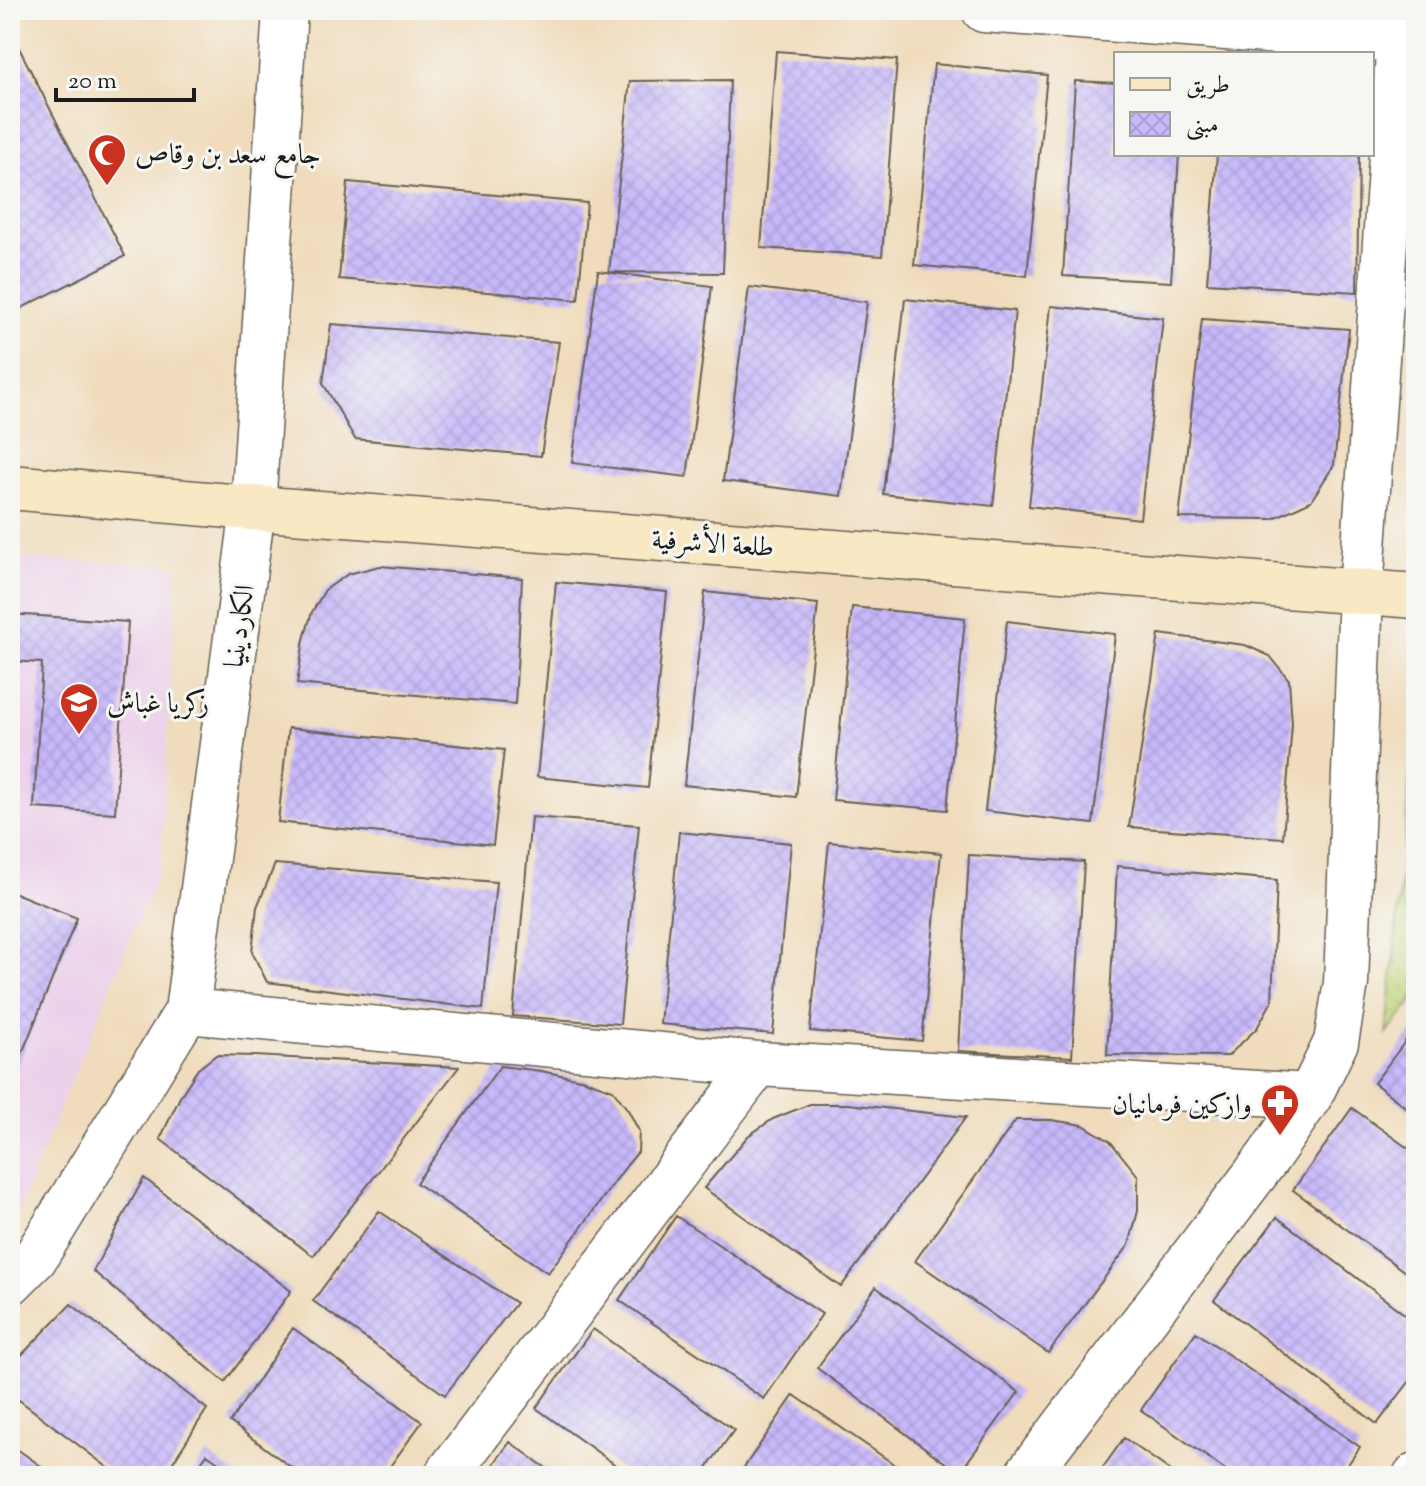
<svg xmlns="http://www.w3.org/2000/svg" width="1426" height="1486" font-family="'Sorts Mill Goudy',Amiri,serif">
  <style>
    .built { fill: #ecd1ea }
    .grass { fill: url(#grass-dots); stroke: #6c7748; stroke-width: 2 }
    .building { fill: url(#building-cross-hatch) }
    .lines { fill: none; stroke-linecap: round; stroke-linejoin: round }
    .street-casing { stroke: #665f54; stroke-width: 47 }
    .secondary-casing { stroke: #665f54; stroke-width: 47 }
    .street { stroke: #fff; stroke-width: 44 }
    .secondary { stroke: #f8e8c3; stroke-width: 44 }
    .labels { text-anchor: middle; stroke-width: 6; stroke-linejoin: round; paint-order: stroke }
    .poi-label { font-size: 28px; fill: #1c1c1c; stroke: #f6f6f2; text-anchor: start }
    .street-label { font-size: 28px; fill: #1c1c1c; stroke: #f6f6f2 }
  </style>
  <defs>
    <pattern id="grass-dots" width="8" height="8" patternUnits="userSpaceOnUse" patternTransform="scale(2)"><rect width="8" height="8" fill="#bdd275"/><path d="M2 2h.1M6 6h.1" fill="none" stroke="#a2b465" stroke-width="1.8" stroke-linecap="round"/></pattern>
    <pattern id="building-cross-hatch" width="8" height="8" patternUnits="userSpaceOnUse" patternTransform="scale(2)"><rect width="8" height="8" fill="#c8b8fb"/><path d="M0 0l8 8M0 8l8-8" fill="none" stroke="#ab9ed7"/></pattern>
  </defs>
  <rect width="100%" height="100%" fill="#f6f6f2"/>
  <filter id="ink" filterUnits="userSpaceOnUse"><feTurbulence type="fractalNoise" baseFrequency=".0125" numOctaves="2"/><feDisplacementMap in="SourceGraphic" scale="16" xChannelSelector="R" yChannelSelector="G"/><feConvolveMatrix kernelMatrix="1 2 1 2 8 2 1 2 1" color-interpolation-filters="sRGB"/></filter>
  <filter id="wash" filterUnits="userSpaceOnUse"><feTurbulence type="fractalNoise" baseFrequency=".006" numOctaves="4" result="noise"/><feDisplacementMap in="SourceGraphic" scale="32" xChannelSelector="R" yChannelSelector="G"/><feGaussianBlur stdDeviation="1.8" result="paint"/><feColorMatrix in="noise" values="0 0 0 0 0 0 0 0 0 0 0 0 0 0 0 0 0 1.4 0 .05"/><feComposite in="paint" operator="in"/></filter>
  <g filter="url(#wash)">
    <rect width="100%" height="100%" fill="#f0dcbc"/>
    <!-- built -->
    <path class="built" d="M 10,557 L 177,567 L 160,868 L 16,1215 L 10,1221 Z"/>
    <!-- grass -->
    <path class="grass" d="M 1415,723 L 1416,996 L 1387,1034 Z"/>
    <g id="blocks">
      <!-- building -->
      <path class="building" d="M 16,42 L 125,256 L 10,314 L 10,45 Z
        M 776,51 L 897,60 L 882,256 L 761,248 Z
        M 934,64 L 1047,75 L 1027,276 L 914,265 Z
        M 730,80 L 723,273 L 609,272 L 630,81 Z
        M 1075,81 L 1116,83 L 1116,154 L 1179,154 L 1171,282 L 1063,276 Z
        M 1217,154 L 1359,154 L 1357,292 L 1207,283 Z
        M 348,182 L 587,203 L 578,300 L 339,279 Z
        M 598,271 L 712,286 L 687,477 L 572,463 Z
        M 749,287 L 867,302 L 841,496 L 723,481 Z
        M 905,299 L 1015,311 L 993,506 L 883,494 Z
        M 1051,306 L 1163,318 L 1140,519 L 1029,506 Z
        M 1202,319 L 1349,329 L 1334,465 L 1311,501 L 1272,519 L 1179,518 Z
        M 331,324 L 559,342 L 541,456 L 355,439 L 323,383 Z
        M 380,566 L 522,578 L 515,704 L 297,684 L 304,639 L 312,612 L 325,590 L 348,574 Z
        M 556,582 L 667,592 L 648,788 L 537,777 Z
        M 705,592 L 818,604 L 796,797 L 684,785 Z
        M 852,607 L 965,618 L 947,810 L 833,800 Z
        M 10,614 L 128,622 L 115,813 L 34,808 L 42,663 L 10,661 Z
        M 1007,621 L 1115,634 L 1093,824 L 985,811 Z
        M 1159,634 L 1245,645 L 1270,656 L 1289,680 L 1292,724 L 1283,838 L 1129,827 Z
        M 288,728 L 504,750 L 493,845 L 278,822 Z
        M 531,817 L 639,825 L 620,1024 L 513,1016 Z
        M 679,832 L 791,843 L 773,1034 L 660,1024 Z
        M 829,842 L 941,853 L 922,1041 L 810,1031 Z
        M 969,855 L 1084,862 L 1072,1057 L 958,1051 Z
        M 275,864 L 496,882 L 483,1009 L 267,982 L 252,952 L 257,907 Z
        M 1117,866 L 1277,880 L 1272,1001 L 1257,1028 L 1228,1056 L 1107,1055 Z
        M 10,891 L 77,918 L 10,1083 Z
        M 1416,1027 L 1416,1115 L 1374,1083 Z
        M 216,1055 L 254,1056 L 459,1067 L 313,1256 L 160,1139 L 181,1095 L 198,1069 Z
        M 500,1066 L 541,1071 L 585,1080 L 613,1090 L 628,1110 L 639,1131 L 638,1152 L 627,1165 L 548,1273 L 416,1183 Z
        M 810,1104 L 848,1104 L 966,1117 L 841,1287 L 704,1188 L 748,1136 L 773,1119 Z
        M 1352,1108 L 1416,1154 L 1416,1280 L 1293,1190 Z
        M 1016,1120 L 1051,1120 L 1083,1125 L 1110,1141 L 1138,1176 L 1138,1211 L 1129,1245 L 1048,1353 L 915,1261 Z
        M 144,1178 L 291,1291 L 225,1382 L 93,1271 Z
        M 379,1211 L 516,1303 L 445,1395 L 313,1301 Z
        M 676,1216 L 822,1314 L 764,1399 L 619,1300 Z
        M 1277,1217 L 1416,1323 L 1416,1373 L 1377,1424 L 1214,1300 Z
        M 876,1287 L 1019,1392 L 959,1473 L 817,1368 Z
        M 71,1304 L 207,1409 L 164,1476 L 119,1476 L 10,1393 L 10,1367 Z
        M 293,1328 L 422,1422 L 383,1476 L 303,1476 L 230,1422 Z
        M 593,1329 L 734,1430 L 701,1476 L 631,1476 L 536,1408 Z
        M 1196,1332 L 1360,1447 L 1340,1476 L 1234,1476 L 1141,1410 Z
        M 794,1395 L 911,1476 L 738,1476 Z
        M 1124,1438 L 1178,1476 L 1097,1476 Z
        M 510,1442 L 557,1476 L 485,1476 Z
        M 10,1444 L 55,1476 L 10,1476 Z
        M 207,1454 L 239,1476 L 191,1476 Z"/>
    </g>
  </g>
  <g filter="url(#ink)">
    <use href="#blocks" fill-opacity="0" stroke="#665f54" stroke-width="2"/>
    <g class="lines">
      <!-- street casing -->
      <g class="street-casing">
        <path id="street" d="M 984,10 L 1399,41
          M 187,1011 L 758,1064 L 1310,1096
          M 10,1283 L 35,1258 L 187,1011 L 253,508 L 285,10
          M 446,1476 L 758,1064
          M 1026,1476 L 1269,1156 L 1310,1096 L 1336,1042 L 1346,983 L 1361,591 L 1401,10
          M 1415,1476 L 1416,1475"/>
      </g>
      <!-- secondary casing -->
      <g class="secondary-casing">
        <path id="secondary" d="M 10,487 L 253,508 L 1416,596"/>
      </g>
      <!-- street -->
      <use href="#street" class="street"/>
      <!-- secondary -->
      <use href="#secondary" class="secondary"/>
    </g>
  </g>
  <!-- icons -->
  <defs>
    <g id="mosque-pin" transform="scale(2)"><path d="M0 17L-7.5 6A9.5 9.5 0 1 1 7.5 6Z" fill="#c8321e" stroke="#f6f6f2"/><path d="M3.5-4.9A6 6 0 1 0 3.5 4.9A5 5 0 1 1 3.5-4.9Z" fill="#fff"/></g>
    <g id="school-pin" transform="scale(2)"><path d="M0 17L-7.5 6A9.5 9.5 0 1 1 7.5 6Z" fill="#c8321e" stroke="#f6f6f2"/><path d="M0-5L7-2L0 1L-7-2ZM-4 1L0 2.5L4 1V4Q0 6-4 4Z" fill="#fff"/></g>
    <g id="pharmacy-pin" transform="scale(2)"><path d="M0 17L-7.5 6A9.5 9.5 0 1 1 7.5 6Z" fill="#c8321e" stroke="#f6f6f2"/><path d="M-2-6h4v4h4v4h-4v4h-4v-4h-4v-4h4Z" fill="#fff"/></g>
  </defs>
  <g fill-rule="evenodd">
    <use href="#mosque-pin" x="107" y="153"/>
    <use href="#school-pin" x="79" y="702"/>
    <use href="#pharmacy-pin" x="1280" y="1103"/>
  </g>
  <g class="labels">
    <!-- poi labels -->
    <g class="poi-label">
      <text x="135" y="163">جامع سعد بن وقاص</text>
      <text x="107" y="712">زكريا غباش</text>
      <text x="1252" y="1113" text-anchor="end">وازكين فرمانيان</text>
    </g>
    <!-- street labels -->
    <g class="street-label">
      <text transform="translate(713 542) rotate(4)" y="10">طلعة الأشرفية</text>
      <text transform="translate(238 626) rotate(-82)" y="10">الكاردينيا</text>
    </g>
  </g>
  <!-- margin -->
  <rect width="1426" height="1486" fill="none" stroke="#f6f6f2" stroke-width="40"/>
  <!-- legend -->
  <rect x="1114" y="52" width="260" height="104" fill="#f6f6f2" stroke="#9f9f9c" stroke-width="2"/>
  <rect x="1130" y="78" width="40" height="12" fill="#f8e8c3" stroke="#9f9f9c" stroke-width="2"/>
  <text x="1186" y="92" font-size="24" fill="#1c1c1c">طريق</text>
  <rect x="1130" y="112" width="40" height="24" fill="url(#building-cross-hatch)" stroke="#9f9f9c" stroke-width="2"/>
  <text x="1186" y="132" font-size="24" fill="#1c1c1c">مبنى</text>
  <!-- scale -->
  <path d="M56 88v12h138v-12" fill="none" stroke="#1c1c1c" stroke-width="4"/>
  <text x="68" y="88" font-size="24" fill="#1c1c1c" stroke="#f6f6f2" stroke-width="6" paint-order="stroke">20 m</text>
</svg>
